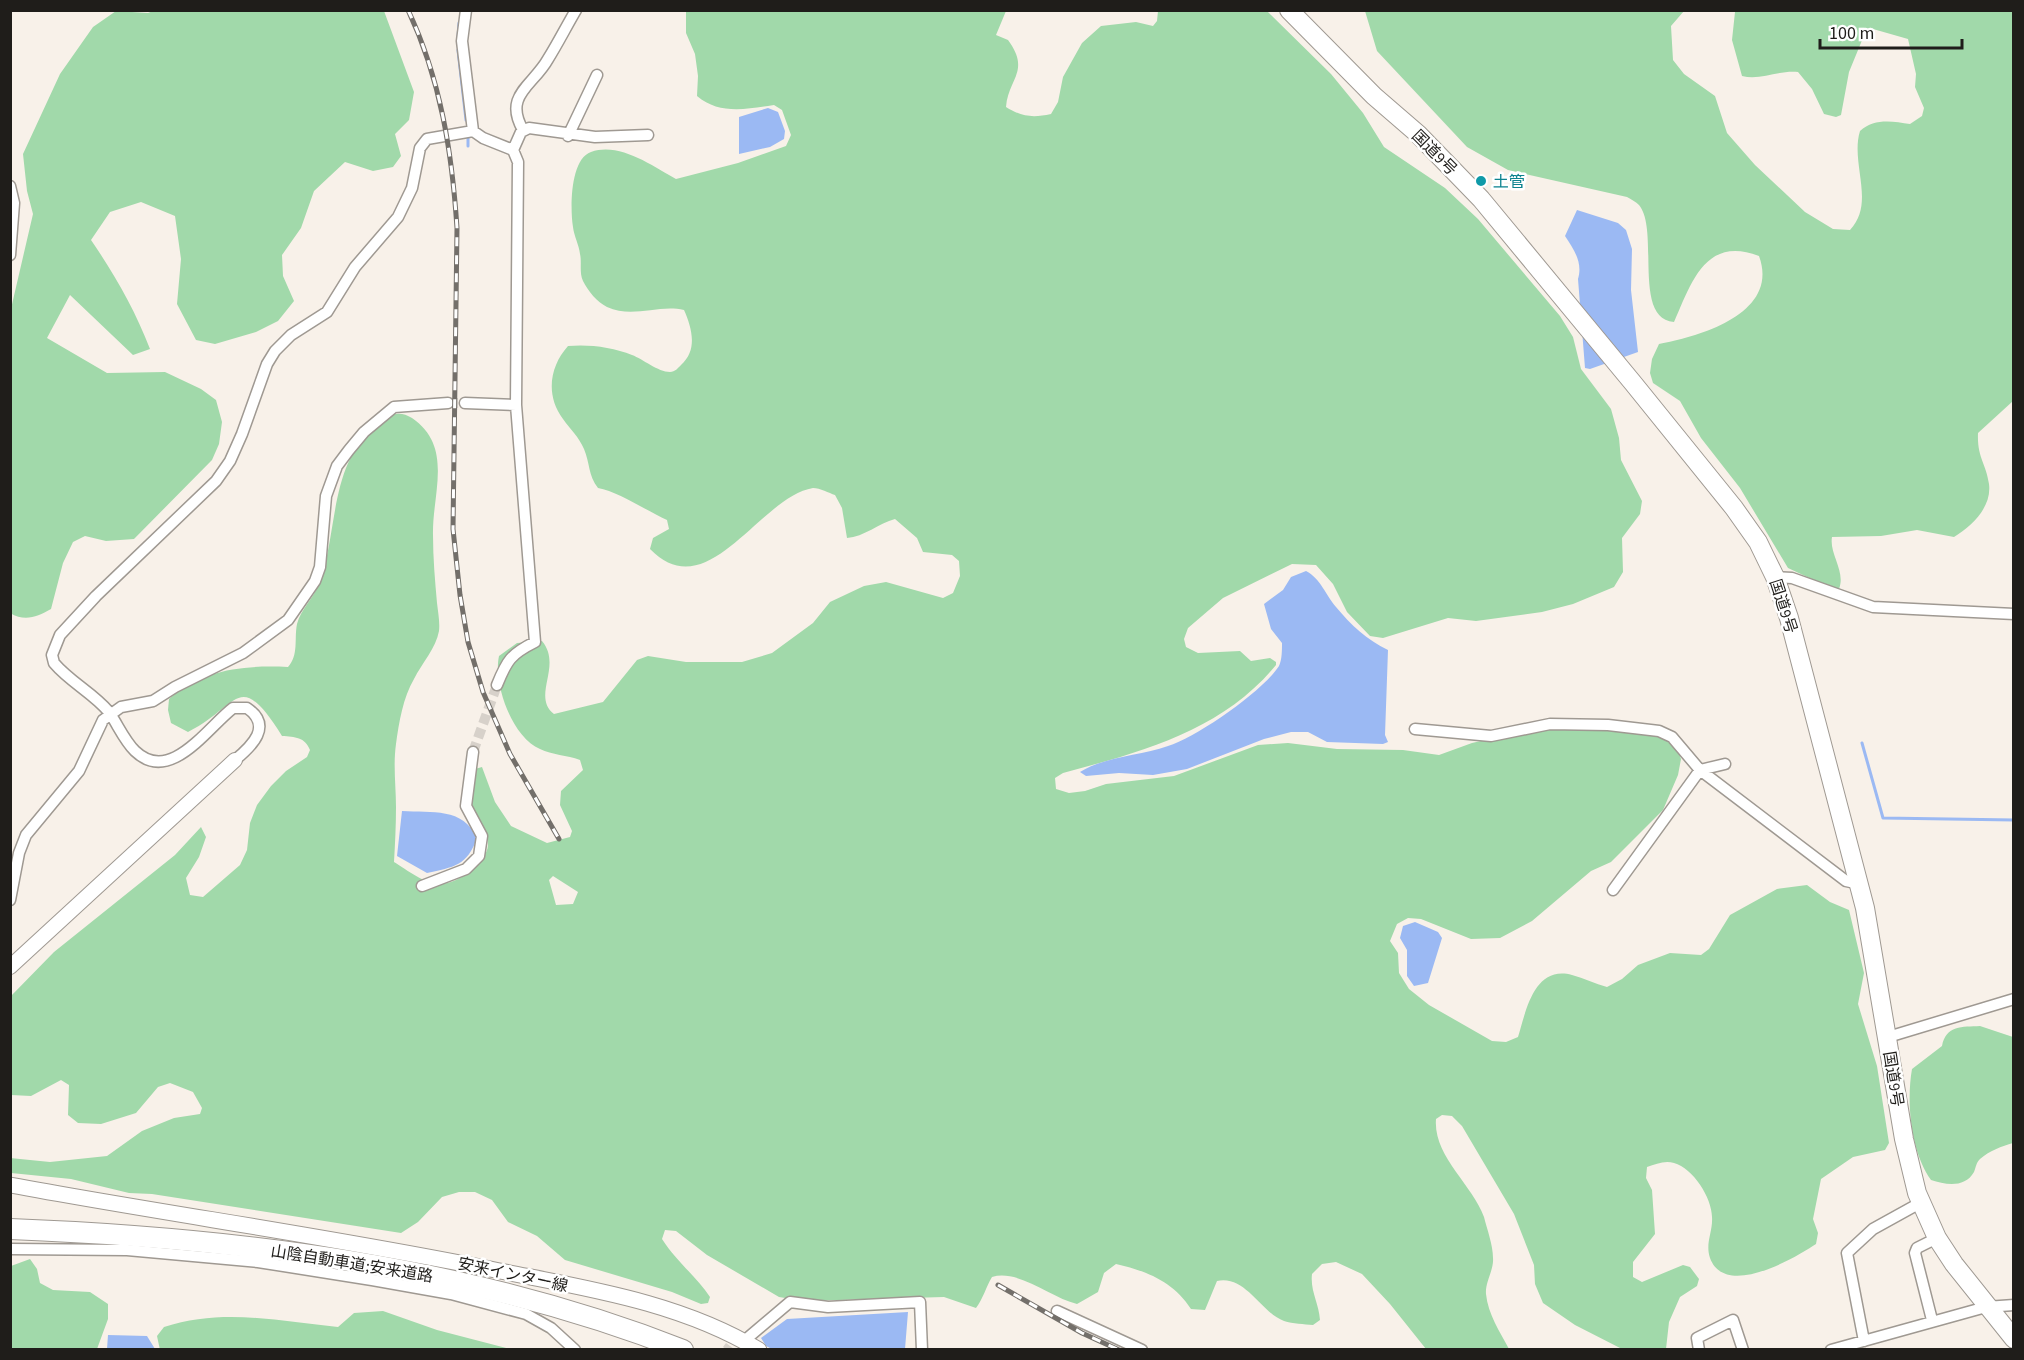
<svg xmlns="http://www.w3.org/2000/svg" width="2024" height="1360" font-family="'Source Sans 3','Noto Sans JP',sans-serif">
  <style>
    .green { fill: #a1d9aa; fill-rule: evenodd }
    .water { fill: #9bb9f3 }
    .lines { fill: none; stroke-linecap: round; stroke-linejoin: round }
    .stream { stroke: #9bb9f3; stroke-width: 3 }
    .minor-tunnel { stroke: #d7d1ca; stroke-width: 10; stroke-dasharray: 10 5; stroke-linecap: butt }
    .minor-casing { stroke: #9f9992; stroke-width: 13 }
    .tertiary-casing { stroke: #9f9992; stroke-width: 16 }
    .secondary-casing { stroke: #9f9992; stroke-width: 17 }
    .trunk-casing { stroke: #9f9992; stroke-width: 20 }
    .motorway-casing { stroke: #9f9992; stroke-width: 22 }
    .minor { stroke: #fff; stroke-width: 10 }
    .tertiary { stroke: #fff; stroke-width: 14 }
    .secondary { stroke: #fff; stroke-width: 15 }
    .trunk { stroke: #fff; stroke-width: 18 }
    .motorway { stroke: #fff; stroke-width: 20 }
    .rail-casing { stroke: #736f6a; stroke-width: 5 }
    .rail { stroke: #fff; stroke-width: 3; stroke-dasharray: 9; stroke-linecap: butt }
    .culture-dot { fill: #0f9aa8; stroke: #fff; stroke-width: 2 }
    .labels { text-anchor: middle; stroke-width: 5; stroke-linejoin: round; paint-order: stroke }
    .street-label { font-size: 16px; fill: #1f1d1a; stroke: #fff }
    .culture-label { font-size: 16px; fill: #0d838f; stroke: #fff; text-anchor: start }
  </style>
  <rect width="100%" height="100%" fill="#f8f1e9"/>
  <!-- green -->
  <path class="green" d="M 686,10 L 1006,11 L 996,35 L 1008,40 C 1031,71 1008,79 1006,107 C 1022,117 1033,118 1051,114 L 1058,102 L 1063,77 L 1082,43 L 1101,26 L 1136,22 L 1153,26 L 1157,21 L 1158,11 L 1266,10 L 1331,74 L 1363,113 L 1384,147 L 1445,188 L 1478,219 L 1560,316 L 1573,337 L 1581,369 L 1611,409 L 1619,438 L 1621,460 L 1642,501 L 1640,514 L 1622,538 L 1623,572 L 1614,587 L 1573,604 L 1542,612 L 1476,621 L 1448,618 L 1383,638 L 1370,636 L 1347,612 L 1333,584 L 1316,565 L 1292,564 L 1223,598 L 1188,628 L 1184,639 L 1186,647 L 1198,653 L 1240,651 L 1251,661 L 1270,658 L 1276,662 L 1276,665 C 1222,731 1141,752 1063,773 L 1055,778 L 1056,789 L 1069,793 L 1085,791 L 1106,784 L 1174,776 L 1258,745 L 1288,743 L 1337,749 L 1403,750 L 1439,755 L 1472,743 L 1529,730 L 1579,728 L 1647,732 L 1668,738 L 1676,745 L 1681,759 L 1678,775 L 1663,810 L 1611,862 L 1591,871 L 1532,921 L 1500,938 L 1471,939 L 1421,919 L 1408,918 L 1397,924 L 1390,941 L 1398,953 L 1399,973 L 1409,989 L 1429,1005 L 1492,1041 L 1506,1042 L 1518,1037 C 1526,1011 1534,965 1572,975 C 1584,978 1595,984 1607,987 L 1622,979 L 1638,965 L 1670,953 L 1701,955 L 1709,949 L 1730,915 L 1777,889 L 1807,885 L 1830,902 L 1849,910 L 1864,973 L 1858,1004 L 1877,1066 L 1889,1143 L 1885,1150 L 1853,1157 L 1821,1179 L 1813,1219 L 1818,1233 L 1816,1244 C 1795,1258 1725,1299 1710,1258 C 1705,1243 1713,1232 1712,1217 C 1712,1198 1693,1168 1674,1163 C 1665,1160 1656,1164 1647,1167 L 1646,1178 L 1652,1190 L 1655,1234 L 1633,1262 L 1633,1277 L 1642,1282 L 1683,1265 L 1690,1267 L 1699,1279 L 1697,1286 L 1680,1297 L 1669,1322 L 1666,1349 L 1622,1349 L 1575,1325 L 1543,1303 L 1535,1284 L 1534,1265 L 1514,1214 L 1462,1126 L 1452,1116 L 1442,1115 L 1436,1119 C 1433,1156 1472,1184 1484,1217 C 1487,1229 1493,1245 1493,1258 C 1494,1270 1485,1282 1486,1294 C 1488,1314 1500,1332 1509,1349 L 1426,1349 L 1390,1304 L 1362,1274 L 1336,1262 L 1322,1264 L 1312,1274 C 1310,1291 1319,1303 1320,1320 L 1313,1325 C 1304,1324 1293,1324 1284,1321 C 1260,1312 1246,1275 1217,1281 L 1205,1310 L 1191,1309 C 1173,1281 1146,1271 1116,1264 L 1104,1273 L 1098,1292 L 1077,1304 C 1051,1298 1019,1269 992,1277 C 986,1287 983,1299 976,1308 L 944,1297 L 804,1301 L 779,1297 L 707,1255 L 676,1231 L 665,1230 L 662,1239 C 676,1261 696,1276 710,1297 L 708,1303 L 701,1304 L 672,1292 L 565,1260 L 537,1236 L 508,1222 L 492,1200 L 475,1192 L 459,1192 L 442,1197 L 418,1222 L 401,1233 L 152,1194 L 129,1193 L 71,1179 L 11,1173 L 10,1158 L 50,1162 L 107,1156 L 142,1131 L 174,1118 L 200,1114 L 202,1108 L 193,1092 L 170,1083 L 158,1087 L 136,1113 L 101,1124 L 78,1123 L 68,1115 L 69,1085 L 61,1080 L 31,1096 L 11,1095 L 11,996 L 54,952 L 175,855 L 201,827 L 206,837 L 199,857 L 186,878 L 190,895 L 203,897 L 240,865 L 247,850 L 250,823 L 257,805 L 271,786 L 286,771 L 307,757 L 310,750 C 305,737 295,737 282,736 C 238,666 239,707 188,732 L 171,723 L 168,710 L 169,699 C 203,669 244,665 288,667 C 299,655 294,639 297,624 C 301,609 313,599 319,584 C 339,530 328,463 379,422 C 390,414 400,410 412,418 C 454,447 432,493 433,535 C 433,558 435,581 437,603 C 438,612 440,622 439,631 C 436,648 422,663 414,679 C 403,698 399,722 396,744 C 393,765 396,787 396,807 C 396,826 395,844 394,862 C 407,870 425,884 440,884 C 458,884 487,863 488,845 C 488,831 479,822 474,811 C 468,798 473,782 475,769 L 482,767 L 495,802 L 511,826 L 547,843 L 570,837 L 572,831 L 560,805 L 561,791 L 583,770 L 580,760 C 567,755 552,755 540,749 C 512,737 493,684 499,656 L 517,643 L 542,641 C 563,666 531,696 554,714 L 603,702 L 637,660 L 648,656 L 686,662 L 742,662 L 772,653 L 813,623 L 830,602 L 864,586 L 886,582 L 943,598 L 953,593 L 960,576 L 959,561 L 952,555 L 923,552 L 917,538 L 895,519 C 879,523 864,537 847,538 L 842,508 L 835,495 C 829,493 820,488 813,488 C 759,497 708,609 650,549 L 653,538 L 669,529 L 667,520 C 647,511 617,491 598,488 C 588,475 590,463 584,449 C 579,437 570,429 563,419 C 545,395 550,366 568,346 C 588,344 613,347 632,355 C 643,359 658,372 670,372 C 675,372 678,368 681,365 C 698,350 692,328 684,310 C 658,304 633,319 607,307 C 597,302 588,291 583,281 C 579,273 582,262 580,254 C 579,245 574,236 573,227 C 570,209 570,159 591,152 C 620,142 652,166 676,179 L 738,163 L 786,146 L 791,135 L 782,110 L 774,105 C 747,109 719,115 697,96 L 698,76 L 695,54 L 686,33 ZM 553,876 L 578,892 L 573,904 L 556,905 L 549,880 Z
    M 1737,10 L 2013,11 L 2013,401 L 1978,433 C 1977,458 1986,463 1989,484 C 1992,507 1972,526 1954,537 L 1917,530 L 1881,536 L 1832,537 C 1829,554 1846,571 1839,589 L 1833,589 L 1788,568 L 1740,488 L 1701,438 L 1680,401 L 1653,383 L 1650,373 L 1652,359 L 1659,344 C 1701,336 1780,313 1759,256 C 1705,235 1691,284 1674,322 C 1632,319 1660,230 1639,205 C 1636,202 1631,199 1627,197 L 1508,170 L 1467,147 L 1377,51 L 1365,11 L 1684,11 L 1671,26 L 1673,60 L 1684,74 L 1715,96 L 1727,133 L 1755,165 L 1805,212 L 1833,229 L 1850,230 C 1876,203 1850,163 1860,131 C 1874,118 1892,121 1910,124 L 1922,116 L 1924,108 L 1915,87 L 1916,74 L 1908,39 L 1873,29 L 1865,33 L 1849,72 L 1841,115 L 1836,117 L 1824,114 L 1812,89 L 1798,72 C 1778,70 1760,81 1742,76 L 1732,40 L 1735,12 Z
    M 153,11 L 384,11 L 414,92 L 409,120 L 395,134 L 401,156 L 393,167 L 373,171 L 345,162 L 314,191 L 301,228 L 282,255 L 283,276 L 294,301 L 278,321 L 256,332 L 215,344 L 196,340 L 177,304 L 181,259 L 175,216 L 141,202 L 110,212 L 91,240 C 115,275 135,310 150,349 L 133,355 L 70,295 L 47,338 L 107,373 L 165,372 L 201,389 L 216,400 L 222,422 L 219,444 L 212,460 L 134,539 L 106,541 L 85,536 L 73,542 L 63,563 L 51,609 C 37,617 25,622 10,613 L 10,313 L 33,214 L 27,191 L 23,154 L 60,74 L 93,27 L 116,11 L 148,13 Z
    M 1980,1026 L 2013,1037 L 2013,1143 C 2002,1146 1989,1151 1980,1159 C 1976,1163 1976,1167 1974,1172 C 1965,1188 1946,1185 1931,1180 C 1911,1152 1906,1103 1912,1069 L 1942,1046 C 1946,1025 1962,1027 1980,1026 Z
    M 30,1259 L 37,1269 L 40,1283 L 53,1290 L 90,1292 L 108,1304 L 108,1319 L 97,1349 L 11,1349 L 11,1266 Z
    M 383,1311 L 437,1330 L 510,1349 L 160,1350 L 157,1336 L 164,1327 C 223,1308 278,1321 338,1327 L 354,1313 Z"/>
  <!-- water -->
  <path class="water" d="M 768,108 L 778,112 L 785,131 L 784,139 L 770,147 L 739,154 L 739,117 Z
    M 1577,210 L 1618,223 L 1626,230 L 1632,249 L 1631,290 L 1638,352 L 1590,369 L 1585,368 L 1578,279 C 1583,262 1574,250 1565,236 Z
    M 1306,571 C 1321,579 1325,594 1336,607 C 1351,625 1367,640 1388,650 L 1385,735 L 1388,742 L 1383,744 L 1327,742 L 1308,732 L 1291,732 L 1264,739 L 1187,769 L 1153,775 L 1119,773 L 1086,776 L 1080,772 C 1106,756 1140,756 1168,746 C 1197,737 1263,691 1279,666 C 1282,660 1282,650 1282,643 L 1271,629 L 1264,604 L 1283,590 L 1291,577 Z
    M 402,811 C 432,813 463,807 477,838 C 467,866 454,867 427,873 L 397,856 Z
    M 1415,922 L 1438,932 L 1442,938 L 1428,983 L 1414,986 L 1407,976 L 1407,950 L 1400,938 L 1403,926 Z
    M 908,1312 L 905,1349 L 772,1349 L 766,1346 L 761,1338 L 787,1319 Z
    M 108,1335 L 147,1336 L 155,1349 L 107,1349 Z"/>
  <g class="lines">
    <!-- stream -->
    <path class="stream" d="M 458,37 L 459,23
      M 458,50 L 466,120
      M 468,146 L 468,133
      M 1862,743 L 1883,818 L 2014,820"/>
    <!-- minor-tunnel -->
    <path class="minor-tunnel" d="M 448,403 L 465,403
      M 473,752 L 497,685
      M 727,1350 L 730,1346"/>
    <!-- minor casing -->
    <g class="minor-casing">
      <path id="minor" d="M 466,10 L 462,41 L 473,131
        M 523,130 C 503,95 533,86 548,59 C 558,43 566,27 576,10
        M 568,136 L 597,75
        M 513,150 L 521,132 L 529,128 L 595,137 L 648,135
        M 10,186 L 14,203 L 10,255
        M 465,403 L 516,405
        M 1775,577 L 1792,578 L 1873,607 L 2014,614
        M 1415,729 L 1491,736 L 1550,724 L 1608,725 L 1659,731 L 1672,737 L 1700,770 L 1846,881 L 1860,884
        M 235,760 C 252,746 273,726 247,708 L 233,708 C 207,728 170,785 135,751 C 124,740 118,725 109,712 C 93,693 70,682 54,663 L 52,655 L 60,635 L 96,596 L 216,481 L 230,461 L 242,434 L 267,364 L 275,351 L 291,335 L 327,312 L 355,267 L 398,217 L 412,188 L 420,148 L 427,139 L 473,131 L 483,138 L 513,150 L 518,162 L 516,405 L 535,642 C 511,654 507,660 497,685
        M 422,886 L 466,869 L 479,856 L 482,836 L 466,806 L 473,752
        M 1613,890 L 1700,770 L 1725,764
        M 10,900 L 19,853 L 26,835 L 79,771 L 103,720 L 121,707 L 153,701 L 175,687 L 243,653 L 288,620 L 315,581 L 320,567 L 326,496 L 337,466 L 349,450 L 364,432 L 394,407 L 448,403
        M 1888,1037 L 2014,999
        M 10,1249 L 127,1250 L 258,1262 L 372,1280 L 451,1294 L 526,1314 L 551,1328 L 575,1350
        M 1057,1311 L 1142,1350
        M 1932,1320 L 1915,1253 L 1917,1248 L 1937,1238
        M 744,1341 L 790,1302 L 828,1307 L 920,1302 L 922,1350
        M 1864,1341 L 1847,1253 L 1873,1229 L 1920,1203
        M 1699,1350 L 1697,1338 L 1733,1320 L 1743,1350
        M 1831,1350 L 1986,1307 L 2014,1305"/>
    </g>
    <!-- tertiary casing -->
    <g class="tertiary-casing">
      <path id="tertiary" d="M 10,967 L 235,760"/>
    </g>
    <!-- secondary casing -->
    <g class="secondary-casing">
      <path id="secondary" d="M 10,1185 C 172,1215 334,1237 495,1270 C 584,1288 680,1302 759,1350"/>
    </g>
    <!-- trunk casing -->
    <g class="trunk-casing">
      <path id="trunk" d="M 1289,10 L 1374,96 L 1418,134 L 1481,199 L 1633,383 L 1734,508 L 1758,542 L 1775,577 L 1789,618 L 1865,908 L 1904,1139 L 1917,1193 L 1937,1238 L 1954,1264 L 2014,1339"/>
    </g>
    <!-- motorway casing -->
    <g class="motorway-casing">
      <path id="motorway" d="M 10,1229 C 239,1238 469,1266 683,1350"/>
    </g>
    <!-- minor -->
    <use href="#minor" class="minor"/>
    <!-- tertiary -->
    <use href="#tertiary" class="tertiary"/>
    <!-- secondary -->
    <use href="#secondary" class="secondary"/>
    <!-- trunk -->
    <use href="#trunk" class="trunk"/>
    <!-- motorway -->
    <use href="#motorway" class="motorway"/>
    <!-- rail casing -->
    <g class="rail-casing">
      <path id="rail" d="M 408,10 C 441,80 452,153 457,228 L 453,529 L 460,595 L 468,642 L 483,692 L 510,754 L 559,839
        M 998,1285 L 1082,1333 L 1119,1350"/>
    </g>
    <!-- rail -->
    <use href="#rail" class="rail"/>
  </g>
  <!-- markers -->
  <circle class="culture-dot" cx="1481" cy="181" r="6"/>
  <g class="labels">
    <!-- street labels -->
    <g class="street-label">
      <text transform="translate(1435 152) rotate(45)" y="6">国道9号</text>
      <text transform="translate(1784 606) rotate(72)" y="6">国道9号</text>
      <text transform="translate(1894 1079) rotate(81)" y="6">国道9号</text>
      <text transform="translate(352 1263) rotate(9)" y="6">山陰自動車道;安来道路</text>
      <text transform="translate(513 1274) rotate(12)" y="6">安来インター線</text>
    </g>
    <!-- culture labels -->
    <g class="culture-label">
      <text x="1493" y="187">土管</text>
    </g>
  </g>
  <!-- border -->
  <rect width="2024" height="1360" fill="none" stroke="#1f1d1a" stroke-width="24"/>
  <!-- scale -->
  <path d="M1820 39v9h142v-9" fill="none" stroke="#1f1d1a" stroke-width="3"/>
  <text x="1829" y="39" font-size="18" fill="#1f1d1a" stroke="#ffffff" stroke-width="4.5" paint-order="stroke">100 m</text>
</svg>
